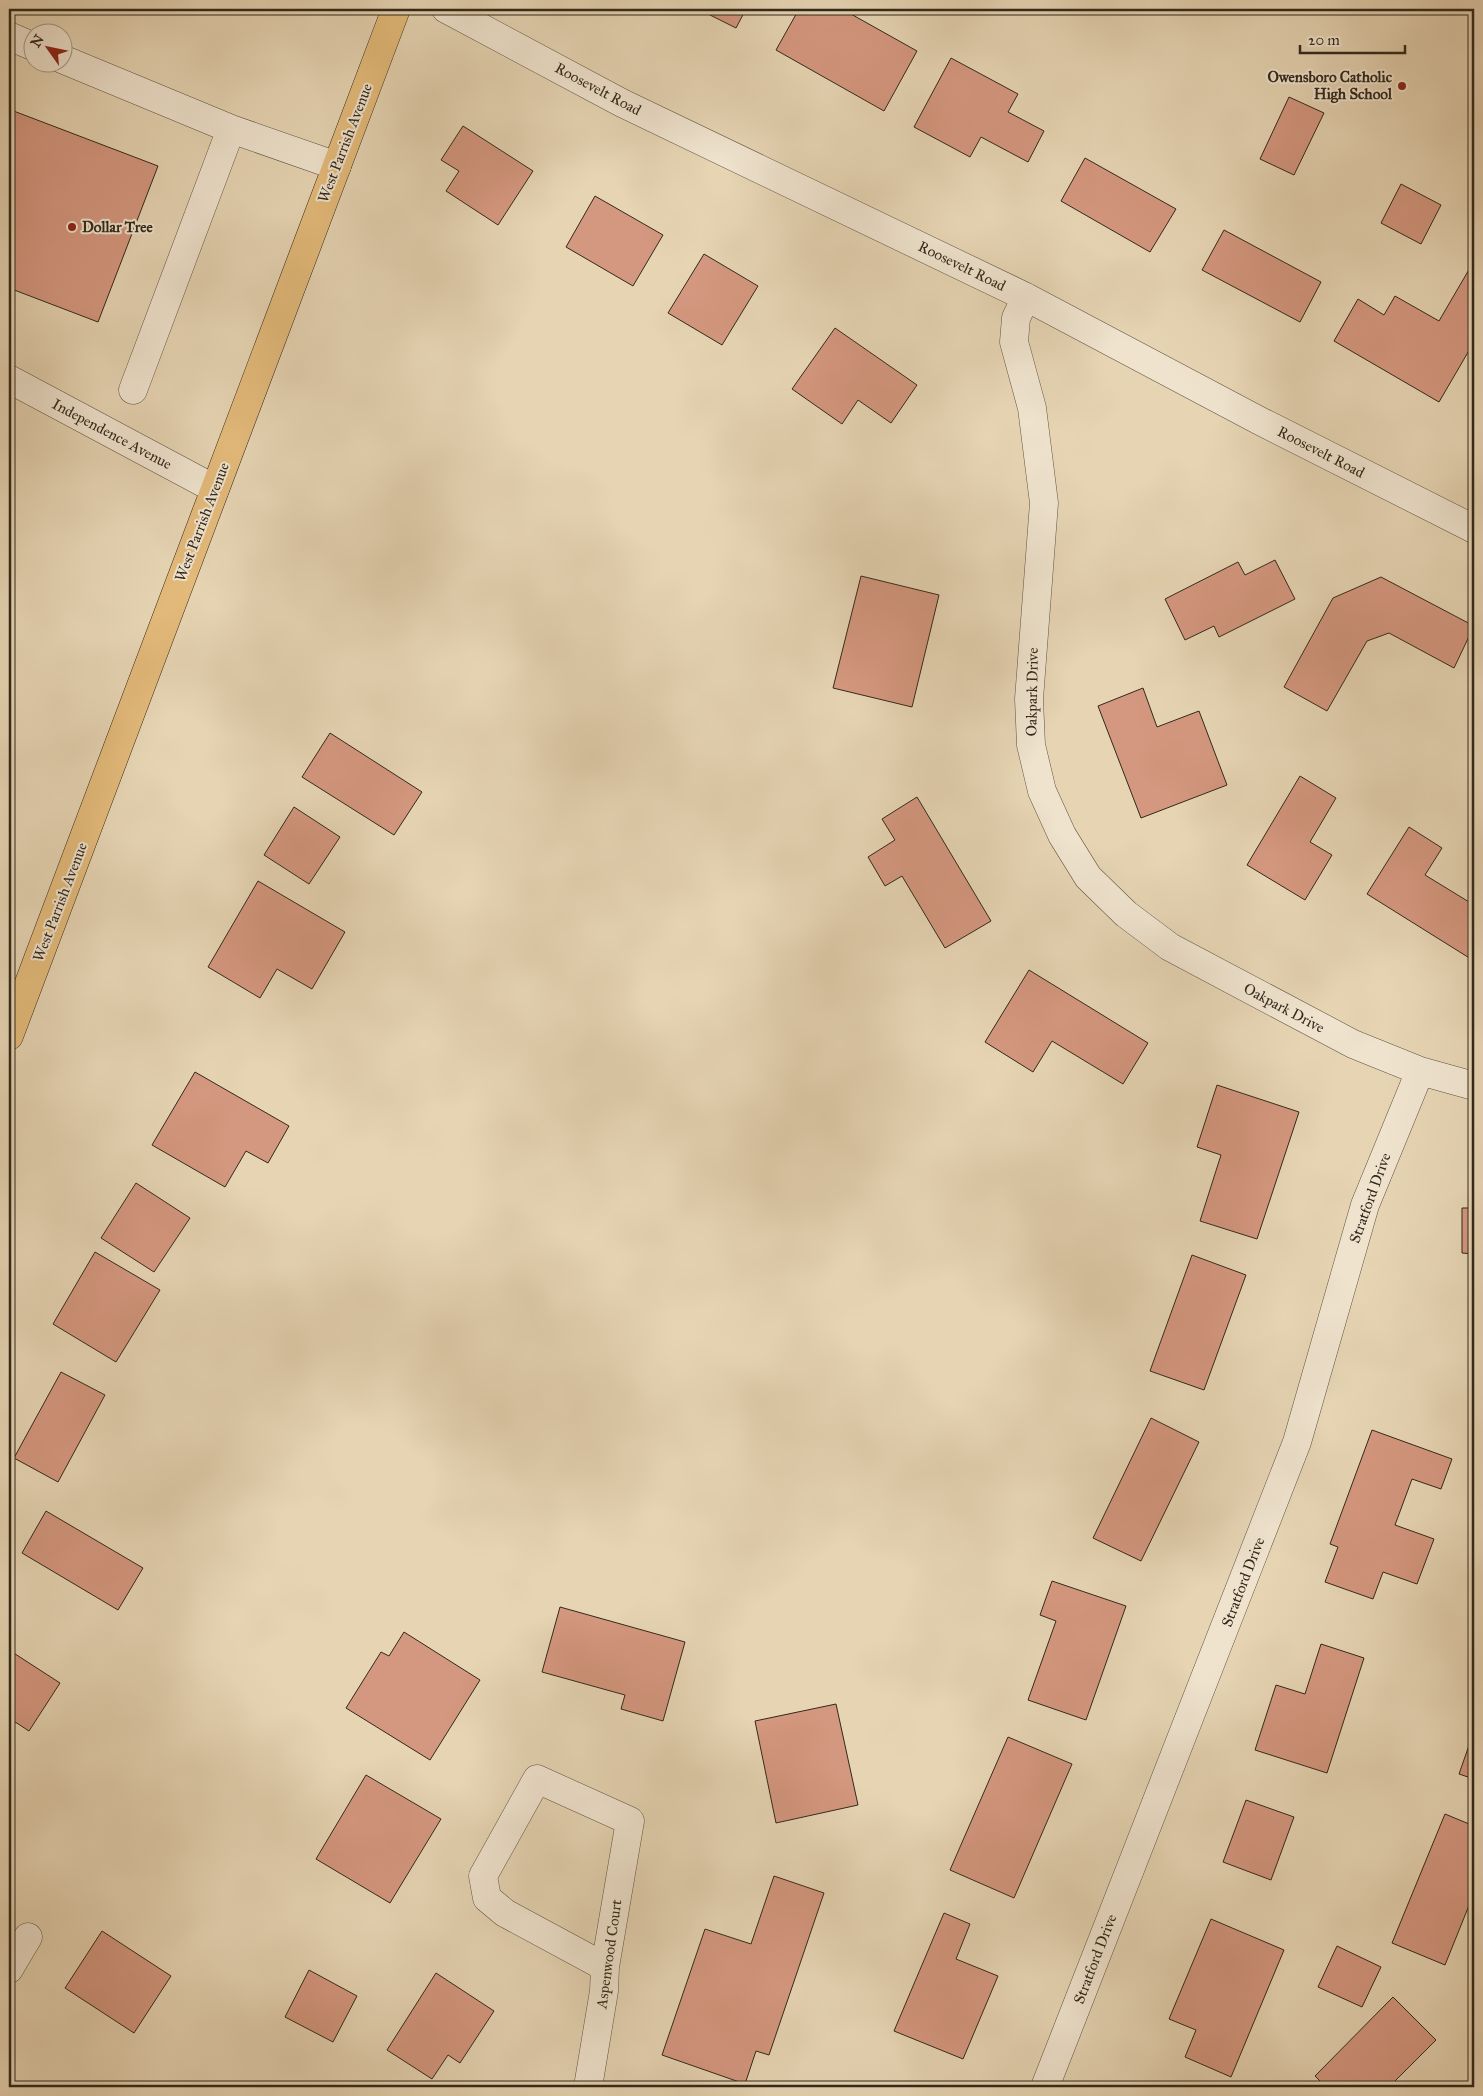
<svg xmlns="http://www.w3.org/2000/svg" width="1483" height="2096" font-family="'IM FELL Great Primer',serif">
  <style>
    .building { fill: #d4977f; stroke: #32291b }
    .lines { fill: none; stroke-linecap: round; stroke-linejoin: round }
    .minor-casing { stroke: #5f5441; stroke-width: 29 }
    .major-casing { stroke: #32291b; stroke-width: 29 }
    .minor { stroke: #efe3ce; stroke-width: 28 }
    .major { stroke: #e3ba7a; stroke-width: 28 }
    .poi-dot { fill: #8f2418; stroke: #efe3ce; stroke-width: 2 }
    .labels { text-anchor: middle; stroke-width: 4; stroke-linejoin: round; paint-order: stroke }
    .poi-label { font-size: 15px; font-weight: bold; fill: #32291b; stroke: #efe3ce; text-anchor: end }
    .street-label { font-size: 15px; fill: #32291b; stroke: #efe3ce }
  </style>
  <rect width="100%" height="100%" fill="#e6d4b3"/>
  <filter id="stains"><feTurbulence type="fractalNoise" baseFrequency=".004" numOctaves="4"/><feColorMatrix values="0 0 0 0 .2 0 0 0 0 .09 0 0 0 0 .02 0 0 0 .5 -.17"/></filter>
  <radialGradient id="worn" r=".72"><stop offset=".6" stop-color="#630" stop-opacity="0"/><stop offset="1" stop-color="#630" stop-opacity=".3"/></radialGradient>
  <!-- building -->
  <path class="building" d="M 698,9 L 746,9 L 736,28 Z
    M 799,9 L 842,9 L 917,51 L 884,111 L 776,50 Z
    M 951,58 L 1018,94 L 1008,112 L 1044,131 L 1028,162 L 981,137 L 970,157 L 914,127 Z
    M 1289,97 L 1324,113 L 1294,175 L 1260,159 Z
    M 11,110 L 158,166 L 98,322 L 9,288 L 9,117 Z
    M 463,126 L 533,171 L 498,225 L 446,191 L 459,171 L 441,160 Z
    M 1085,158 L 1176,209 L 1150,252 L 1061,201 Z
    M 1401,184 L 1441,205 L 1421,244 L 1381,223 Z
    M 595,196 L 663,235 L 633,286 L 566,247 Z
    M 1224,230 L 1321,282 L 1300,322 L 1202,270 Z
    M 704,254 L 758,286 L 722,345 L 668,313 Z
    M 1474,261 L 1474,342 L 1439,402 L 1334,341 L 1358,299 L 1384,315 L 1395,296 L 1439,321 Z
    M 835,328 L 917,385 L 891,423 L 858,400 L 842,424 L 792,389 Z
    M 1275,560 L 1295,599 L 1219,637 L 1214,626 L 1185,640 L 1165,599 L 1238,562 L 1245,575 Z
    M 861,576 L 939,595 L 912,707 L 833,688 Z
    M 1381,577 L 1474,626 L 1454,668 L 1389,633 L 1367,641 L 1327,711 L 1284,687 L 1333,598 Z
    M 1143,688 L 1157,727 L 1199,711 L 1227,785 L 1141,818 L 1098,706 Z
    M 330,733 L 422,792 L 394,835 L 302,777 Z
    M 1300,776 L 1336,798 L 1310,842 L 1332,855 L 1305,900 L 1247,865 Z
    M 917,797 L 991,921 L 945,948 L 902,876 L 885,886 L 868,857 L 895,840 L 882,819 Z
    M 294,807 L 340,837 L 309,884 L 264,855 Z
    M 1409,827 L 1442,848 L 1425,875 L 1474,905 L 1474,955 L 1471,959 L 1367,894 Z
    M 258,881 L 345,932 L 312,989 L 277,969 L 260,998 L 208,967 Z
    M 1029,970 L 1148,1043 L 1123,1084 L 1052,1041 L 1033,1072 L 985,1042 Z
    M 195,1072 L 289,1126 L 268,1163 L 246,1151 L 225,1187 L 152,1145 Z
    M 1217,1085 L 1299,1112 L 1257,1239 L 1200,1221 L 1221,1155 L 1197,1147 Z
    M 136,1183 L 190,1218 L 154,1272 L 101,1238 Z
    M 1462,1208 L 1474,1208 L 1474,1254 L 1462,1253 Z
    M 95,1252 L 160,1290 L 116,1362 L 53,1324 Z
    M 1192,1255 L 1246,1275 L 1204,1390 L 1150,1371 Z
    M 61,1372 L 105,1395 L 58,1482 L 14,1458 Z
    M 1151,1418 L 1199,1442 L 1141,1561 L 1093,1538 Z
    M 1372,1430 L 1452,1459 L 1441,1489 L 1412,1479 L 1395,1525 L 1434,1539 L 1417,1584 L 1383,1572 L 1373,1599 L 1325,1582 L 1338,1547 L 1330,1544 Z
    M 46,1511 L 143,1568 L 118,1610 L 22,1553 Z
    M 1052,1581 L 1126,1606 L 1086,1720 L 1028,1700 L 1056,1621 L 1040,1615 Z
    M 560,1607 L 685,1642 L 663,1721 L 621,1709 L 625,1695 L 542,1672 Z
    M 404,1632 L 480,1680 L 430,1760 L 346,1708 L 381,1652 L 389,1656 Z
    M 1321,1644 L 1364,1658 L 1327,1773 L 1255,1750 L 1276,1685 L 1305,1694 Z
    M 9,1650 L 60,1683 L 29,1731 L 9,1718 Z
    M 836,1704 L 858,1805 L 776,1823 L 755,1721 Z
    M 1474,1731 L 1474,1779 L 1459,1774 Z
    M 1008,1737 L 1072,1764 L 1014,1898 L 950,1870 Z
    M 366,1775 L 441,1819 L 390,1903 L 316,1859 Z
    M 1246,1800 L 1294,1817 L 1271,1880 L 1223,1862 Z
    M 1445,1814 L 1474,1826 L 1474,1893 L 1445,1965 L 1392,1943 Z
    M 774,1876 L 824,1893 L 769,2055 L 756,2051 L 745,2084 L 662,2055 L 705,1929 L 751,1944 Z
    M 944,1913 L 970,1924 L 956,1959 L 998,1976 L 963,2059 L 894,2031 Z
    M 1211,1919 L 1284,1950 L 1231,2077 L 1185,2057 L 1196,2030 L 1169,2019 Z
    M 102,1931 L 171,1976 L 134,2033 L 65,1988 Z
    M 1337,1946 L 1381,1967 L 1362,2007 L 1318,1987 Z
    M 309,1970 L 357,1996 L 333,2042 L 285,2017 Z
    M 436,1973 L 494,2011 L 460,2063 L 448,2055 L 432,2079 L 387,2050 Z
    M 1393,1997 L 1436,2040 L 1389,2087 L 1326,2087 L 1315,2076 Z"/>
  <g class="lines">
    <!-- minor casing -->
    <g class="minor-casing">
      <path id="minor" d="M 446,9 L 622,103 L 1026,297 L 1260,421 L 1474,529
        M 9,36 L 32,46
        M 62,59 L 231,129 L 337,166
        M 1026,297 L 1016,318 L 1014,342 L 1032,408 L 1044,503 L 1029,699 L 1031,745 L 1042,791 L 1062,835 L 1088,877 L 1126,914 L 1170,947 L 1353,1044 L 1420,1071 L 1474,1086
        M 9,379 L 215,489
        M 133,390 L 231,129
        M 9,1969 L 28,1937
        M 588,2087 L 604,1991 L 605,1967 L 630,1821 L 537,1779 L 483,1876 L 487,1898 L 505,1913 L 605,1967
        M 1045,2087 L 1297,1442 L 1365,1205 L 1420,1071"/>
    </g>
    <!-- major casing -->
    <g class="major-casing">
      <path id="major" d="M 9,1036 L 396,9"/>
    </g>
    <!-- minor -->
    <use href="#minor" class="minor"/>
    <!-- major -->
    <use href="#major" class="major"/>
  </g>
  <!-- markers -->
  <g class="poi-dot">
    <circle cx="1402" cy="86" r="5"/>
    <circle cx="72" cy="227" r="5"/>
  </g>
  <g class="labels">
    <!-- poi labels -->
    <g class="poi-label">
      <text x="1392" y="82">Owensboro Catholic<tspan x="1392" dy="17">High School</tspan></text>
      <text x="82" y="232" text-anchor="start">Dollar Tree</text>
    </g>
    <!-- street labels -->
    <g class="street-label">
      <text transform="translate(598 89) rotate(28)" y="5">Roosevelt Road</text>
      <text transform="translate(345 143) rotate(-69)" y="5">West Parrish Avenue</text>
      <text transform="translate(962 266) rotate(26)" y="5">Roosevelt Road</text>
      <text transform="translate(112 434) rotate(28)" y="5">Independence Avenue</text>
      <text transform="translate(1321 452) rotate(27)" y="5">Roosevelt Road</text>
      <text transform="translate(202 522) rotate(-69)" y="5">West Parrish Avenue</text>
      <text transform="translate(1032 692) rotate(-89)" y="5">Oakpark Drive</text>
      <text transform="translate(60 902) rotate(-69)" y="5">West Parrish Avenue</text>
      <text transform="translate(1284 1008) rotate(28)" y="5">Oakpark Drive</text>
      <text transform="translate(1370 1198) rotate(-70)" y="5">Stratford Drive</text>
      <text transform="translate(1243 1582) rotate(-69)" y="5">Stratford Drive</text>
      <text transform="translate(609 1954) rotate(-82)" y="5">Aspenwood Court</text>
      <text transform="translate(1095 1959) rotate(-69)" y="5">Stratford Drive</text>
    </g>
  </g>
  <!-- margin -->
  <rect width="1483" height="2096" fill="none" stroke="#e6d4b3" stroke-width="30"/>
  <rect x="10" y="10" width="1463" height="2076" fill="none" stroke="#32291b" stroke-width="2.5"/>
  <rect x="15" y="15" width="1453" height="2066" fill="none" stroke="#32291b"/>
  <!-- north arrow -->
  <g transform="translate(48 48) rotate(303)"><circle r="24" fill="#efe3ce" stroke="#a39986"/>
  <path d="M0-4L9 19L0 12L-9 19Z" fill="#8f2418"/>
  <text y="-8" font-size="14" font-weight="bold" text-anchor="middle" fill="#32291b">N</text>
  </g>
  <!-- scale -->
  <path d="M1300 45v8h105v-8" fill="none" stroke="#32291b" stroke-width="2.5"/>
  <text x="1308" y="45" font-size="15" fill="#32291b" stroke="#efe3ce" stroke-width="4" paint-order="stroke">20 m</text>
  <rect width="100%" height="100%" filter="url(#stains)"/>
  <rect width="100%" height="100%" fill="url(#worn)"/>
</svg>
